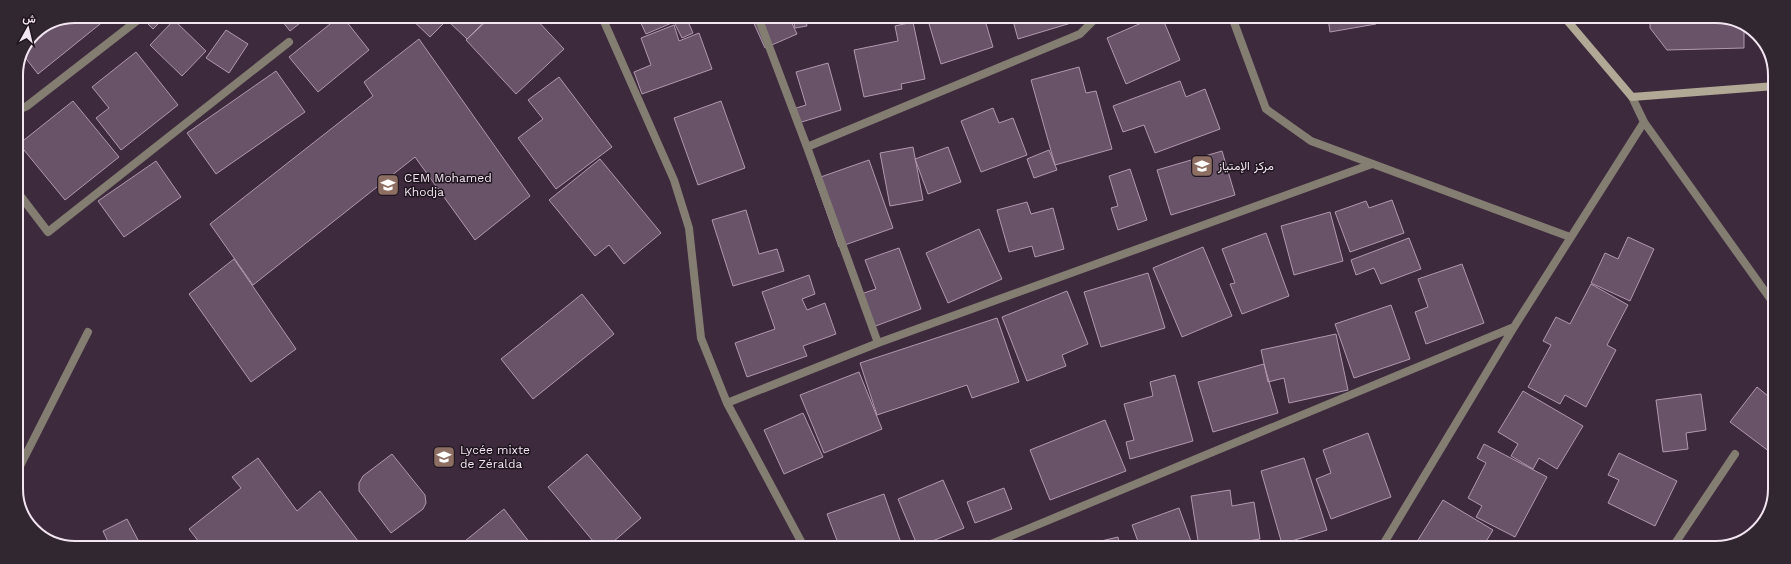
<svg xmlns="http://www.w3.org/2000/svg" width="1791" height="564" font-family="'Work Sans',Vazirmatn,sans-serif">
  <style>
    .building { fill: #695368; stroke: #b198af }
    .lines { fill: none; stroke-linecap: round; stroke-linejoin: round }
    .street { stroke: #837e71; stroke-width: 8 }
    .secondary { stroke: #b1a895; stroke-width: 8 }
    .labels { text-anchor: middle; stroke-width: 3; stroke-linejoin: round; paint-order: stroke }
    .poi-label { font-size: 12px; fill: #f3e5f1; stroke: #1f161f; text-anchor: start }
    .rim { fill: none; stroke: #f3e5f1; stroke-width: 2 }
  </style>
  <rect width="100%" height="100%" fill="#3e2a3d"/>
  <!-- building -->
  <path class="building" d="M 75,16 L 110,16 L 38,74 L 24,56 L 33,33 Z
    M 149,16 L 166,16 L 153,29 L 145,21 Z
    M 237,16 L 251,16 L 243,23 Z
    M 278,16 L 309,16 L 290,31 Z
    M 340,16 L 342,16 L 369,50 L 318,92 L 289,57 Z
    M 362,16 L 374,16 L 367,22 Z
    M 408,16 L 489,17 L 467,39 L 447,20 L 430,37 Z
    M 491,17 L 534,17 L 564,49 L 516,94 L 466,40 Z
    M 649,17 L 686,17 L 693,33 L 682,38 L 674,22 L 646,34 L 640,21 Z
    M 751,17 L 771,17 L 773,21 L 782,17 L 789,17 L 797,34 L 765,48 Z
    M 793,17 L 805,17 L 807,26 L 795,28 Z
    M 927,17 L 984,17 L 993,47 L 941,64 Z
    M 1012,17 L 1069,17 L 1071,23 L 1018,39 Z
    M 1155,17 L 1162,17 L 1180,60 L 1126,84 L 1107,38 Z
    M 1328,18 L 1375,18 L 1376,24 L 1330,32 Z
    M 1650,18 L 1732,18 L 1744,26 L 1744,48 L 1667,50 L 1650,28 Z
    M 174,20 L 206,51 L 182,76 L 150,45 Z
    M 913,22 L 925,79 L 901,84 L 902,89 L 864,97 L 854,50 L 898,41 L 895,26 Z
    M 674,25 L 679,41 L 699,33 L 712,69 L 642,94 L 634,72 L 651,65 L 641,38 Z
    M 226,30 L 248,44 L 229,73 L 206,58 Z
    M 419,39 L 530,196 L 475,240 L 415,157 L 253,285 L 210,224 L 373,96 L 364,82 Z
    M 136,52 L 178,105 L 121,150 L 96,118 L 109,108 L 92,87 Z
    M 828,63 L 841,110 L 795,124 L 790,110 L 806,105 L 796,72 Z
    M 1079,67 L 1086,93 L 1096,91 L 1112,149 L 1055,165 L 1031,80 Z
    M 276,71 L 305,112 L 216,174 L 187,133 Z
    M 559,77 L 612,147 L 556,189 L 518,138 L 543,119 L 528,100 Z
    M 16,78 L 23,87 L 16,93 Z
    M 1180,81 L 1186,97 L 1205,89 L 1220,129 L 1155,153 L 1144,125 L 1123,132 L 1113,106 Z
    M 73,101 L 119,157 L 65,200 L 19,144 Z
    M 721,101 L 745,168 L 698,185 L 674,118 Z
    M 993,108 L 999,123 L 1013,118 L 1027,155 L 981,172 L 961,121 Z
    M 913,147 L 923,200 L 890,206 L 880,153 Z
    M 948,147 L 961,182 L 928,194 L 915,159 Z
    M 1049,150 L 1057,170 L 1034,178 L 1027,159 Z
    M 1222,151 L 1235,195 L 1171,215 L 1157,170 Z
    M 600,159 L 661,233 L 624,264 L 609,245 L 595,256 L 549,200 Z
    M 869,160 L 893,228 L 839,247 L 815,179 Z
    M 156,161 L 181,197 L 124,237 L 98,201 Z
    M 1130,169 L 1147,220 L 1118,230 L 1111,208 L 1118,206 L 1109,176 Z
    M 1392,200 L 1404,233 L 1350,252 L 1335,212 L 1366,201 L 1369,208 Z
    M 1027,202 L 1031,214 L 1053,208 L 1064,249 L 1035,257 L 1032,246 L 1009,252 L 997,210 Z
    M 746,210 L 759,254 L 777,249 L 784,271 L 733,286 L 712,220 Z
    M 1330,212 L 1343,261 L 1294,275 L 1281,226 Z
    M 979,229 L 1002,279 L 948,303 L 926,253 Z
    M 1266,233 L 1289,296 L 1242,314 L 1230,284 L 1235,283 L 1222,249 Z
    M 1628,237 L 1654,249 L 1630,301 L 1591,283 L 1605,253 L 1618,259 Z
    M 1409,238 L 1421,269 L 1381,284 L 1374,268 L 1356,275 L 1351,260 Z
    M 1203,247 L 1232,316 L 1182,337 L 1153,268 Z
    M 899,248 L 921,309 L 873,327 L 861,294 L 876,289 L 865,260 Z
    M 234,259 L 296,349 L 251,382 L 189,294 Z
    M 1462,264 L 1484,323 L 1426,344 L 1415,312 L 1428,307 L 1418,279 Z
    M 1148,273 L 1165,328 L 1101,347 L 1084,292 Z
    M 809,275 L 815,294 L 802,299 L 807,310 L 825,303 L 836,334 L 803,346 L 807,356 L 747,377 L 735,343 L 775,329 L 762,292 Z
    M 1591,284 L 1628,305 L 1607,345 L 1616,350 L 1586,407 L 1565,395 L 1560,404 L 1528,387 L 1551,345 L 1543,341 L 1556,317 L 1570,324 Z
    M 1067,291 L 1088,344 L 1062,355 L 1066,366 L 1027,381 L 1002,317 Z
    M 582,294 L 614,334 L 533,399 L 501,359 Z
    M 1391,305 L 1410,359 L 1354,378 L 1335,324 Z
    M 997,318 L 1019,382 L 972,398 L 967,385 L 877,415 L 860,363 Z
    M 1336,334 L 1348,390 L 1289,403 L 1284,378 L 1268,382 L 1261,350 Z
    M 1264,364 L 1278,413 L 1213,432 L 1198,382 Z
    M 859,372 L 882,429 L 824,453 L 800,395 Z
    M 1175,375 L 1193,441 L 1130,459 L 1126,442 L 1134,440 L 1124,404 L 1153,396 L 1150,382 Z
    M 1757,387 L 1773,400 L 1773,448 L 1770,452 L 1730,422 Z
    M 1523,391 L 1583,426 L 1557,469 L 1539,458 L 1533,469 L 1511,456 L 1518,444 L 1498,432 Z
    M 1701,394 L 1706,430 L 1686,433 L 1688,449 L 1663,452 L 1656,400 Z
    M 803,413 L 823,457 L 784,474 L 764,430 Z
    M 1105,420 L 1126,471 L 1050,500 L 1030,450 Z
    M 1368,433 L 1391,497 L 1331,519 L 1316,479 L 1331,473 L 1323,450 Z
    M 1484,444 L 1547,477 L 1515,537 L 1476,517 L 1482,506 L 1468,498 L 1486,463 L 1477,458 Z
    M 1619,453 L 1677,481 L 1655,526 L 1608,503 L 1619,480 L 1608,475 Z
    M 392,454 L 425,495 L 426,503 L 423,509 L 391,533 L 359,491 L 359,483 L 363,476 Z
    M 587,454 L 641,518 L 607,547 L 598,547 L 548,487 Z
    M 258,458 L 297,511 L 320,491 L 358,541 L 351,546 L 202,546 L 189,529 L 241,488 L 232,477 Z
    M 1304,458 L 1327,530 L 1282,544 L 1261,471 Z
    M 943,480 L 964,528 L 918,547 L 898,499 Z
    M 1004,488 L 1012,509 L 975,523 L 967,502 Z
    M 1230,490 L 1232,506 L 1254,502 L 1260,539 L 1210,547 L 1199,547 L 1191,496 Z
    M 884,494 L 902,546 L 827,547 L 838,543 L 827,514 Z
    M 1443,500 L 1493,530 L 1482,548 L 1413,548 Z
    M 1179,508 L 1193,547 L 1140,547 L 1132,525 Z
    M 504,509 L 533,547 L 459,546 Z
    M 127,519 L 138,540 L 127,546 L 110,546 L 103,531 Z
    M 1118,537 L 1120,547 L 1076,547 Z
    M 551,540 L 557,547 L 543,547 Z"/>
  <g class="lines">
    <!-- street -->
    <path class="street" d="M 602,17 L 674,180 L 689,228 L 701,338 L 727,403 L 804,547
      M 758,17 L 807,147 L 878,343
      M 1232,17 L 1266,109 L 1311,141 L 1570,237
      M 1632,97 L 1644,122 L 1774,304
      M 16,111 L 27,106 L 143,16
      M 807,147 L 1080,34 L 1097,17
      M 16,190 L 48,232 L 289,42
      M 727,403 L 878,343 L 1372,164
      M 16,474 L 88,332
      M 984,547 L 1514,327 L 1644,122
      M 1381,548 L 1514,327
      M 1672,548 L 1735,454"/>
    <!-- secondary -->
    <path class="secondary" d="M 1565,18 L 1632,97 L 1775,86"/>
  </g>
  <!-- icons -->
  <defs>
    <g id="school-square" transform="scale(1.15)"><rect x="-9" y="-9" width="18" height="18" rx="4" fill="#8d6e63" stroke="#1f161f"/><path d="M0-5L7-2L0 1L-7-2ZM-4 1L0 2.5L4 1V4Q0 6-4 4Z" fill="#fff"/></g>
  </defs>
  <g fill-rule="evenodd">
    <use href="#school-square" x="1202" y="166"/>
    <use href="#school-square" x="388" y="185"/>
    <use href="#school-square" x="444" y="457"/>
  </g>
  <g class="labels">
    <!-- poi labels -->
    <g class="poi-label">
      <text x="1218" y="170">مركز الإمتياز</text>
      <text x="404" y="182">CEM Mohamed<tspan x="404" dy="14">Khodja</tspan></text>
      <text x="460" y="454">Lycée mixte<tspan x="460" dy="14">de Zéralda</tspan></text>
    </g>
  </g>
  <!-- crop -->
  <path d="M0 0H1791V564H0ZM75 23H1716A52 52 0 0 1 1768 75V489A52 52 0 0 1 1716 541H75A52 52 0 0 1 23 489V75A52 52 0 0 1 75 23Z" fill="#302730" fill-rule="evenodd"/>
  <path class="rim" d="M75 23H1716A52 52 0 0 1 1768 75V489A52 52 0 0 1 1716 541H75A52 52 0 0 1 23 489V75A52 52 0 0 1 75 23Z"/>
  <!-- north arrow -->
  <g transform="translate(28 28) rotate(8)" stroke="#1f161f" stroke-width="3" paint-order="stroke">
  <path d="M0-3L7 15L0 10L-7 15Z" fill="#f3e5f1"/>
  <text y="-6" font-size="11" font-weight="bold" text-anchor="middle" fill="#f3e5f1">ش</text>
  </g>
</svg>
